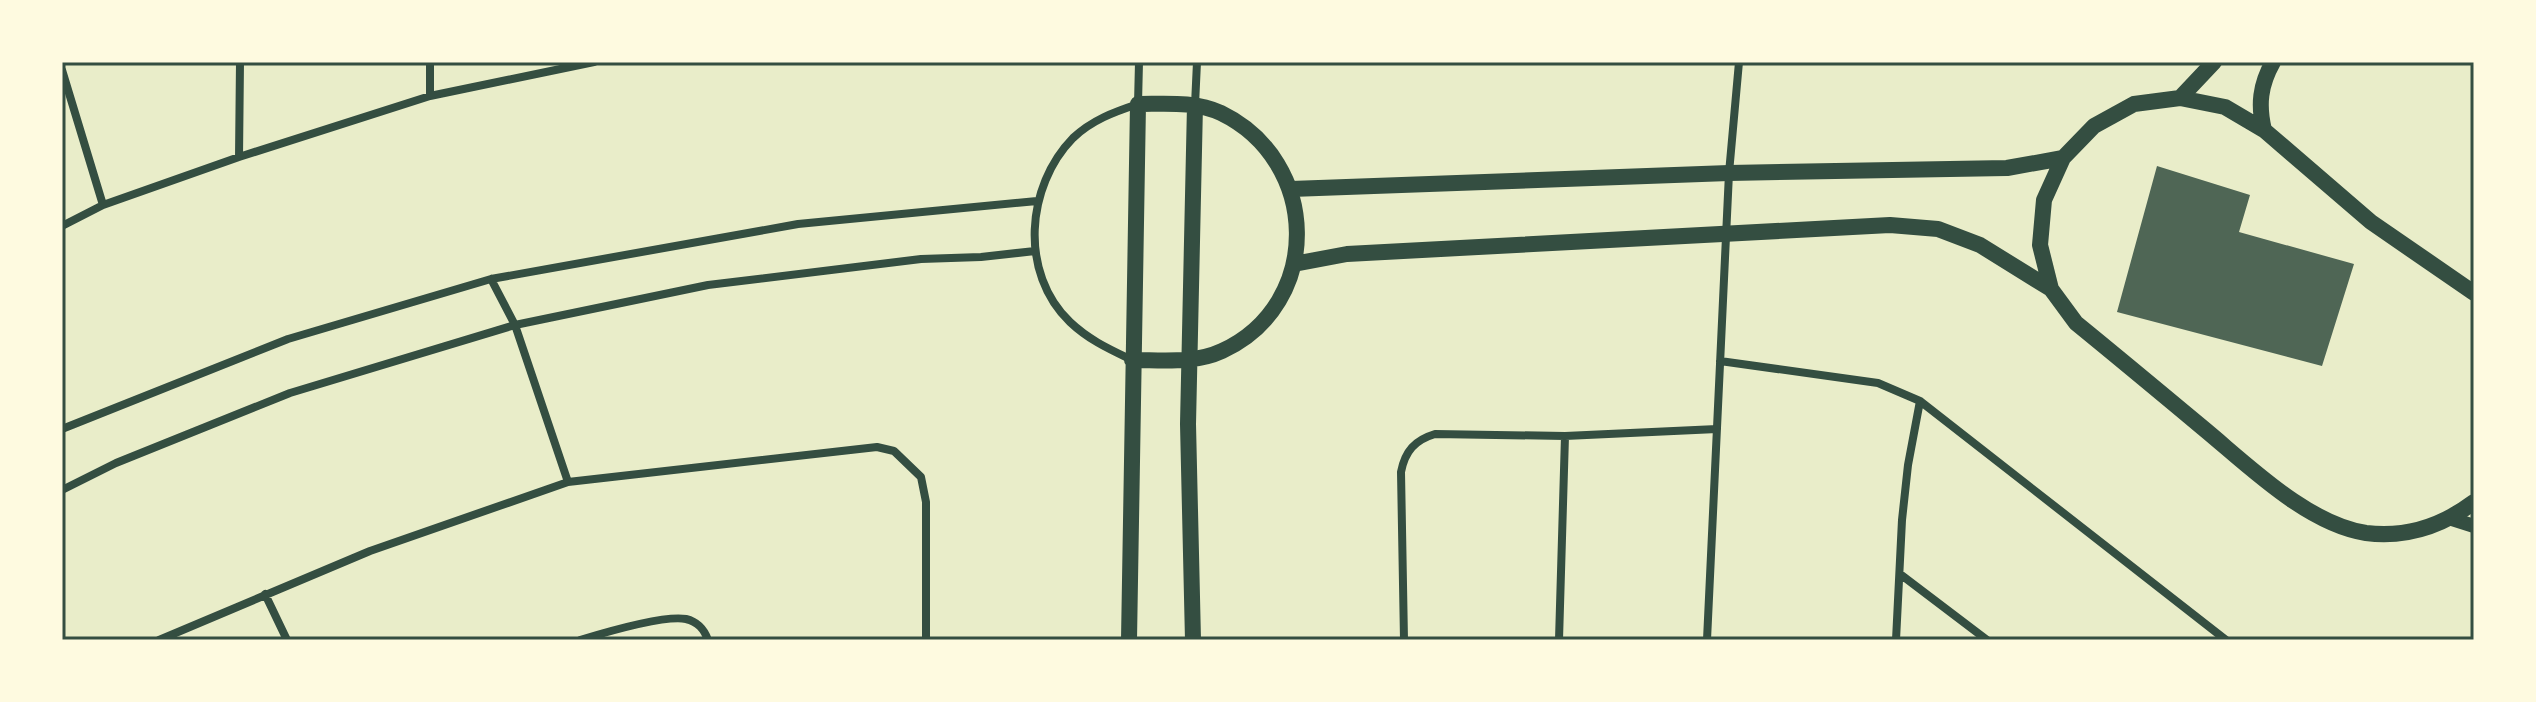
<svg xmlns="http://www.w3.org/2000/svg" width="2536" height="702" font-family="'Public Sans',sans-serif">
  <style>
    .building { fill: #4f6655 }
    .lines { fill: none; stroke-linecap: round; stroke-linejoin: round }
    .minor { stroke: #344e41; stroke-width: 8 }
    .tertiary { stroke: #344e41; stroke-width: 14 }
    .secondary { stroke: #344e41; stroke-width: 16 }
    .neatline { fill: none; stroke: #344e41; stroke-width: 3 }
  </style>
  <rect width="100%" height="100%" fill="#e9edc9"/>
  <!-- building -->
  <path class="building" d="M 2157,166 L 2250,195 L 2239,232 L 2354,264 L 2322,366 L 2117,312 Z"/>
  <g class="lines">
    <!-- minor -->
    <path class="minor" d="M 430,62 L 430,96
      M 62,70 L 103,205
      M 1195,105 L 1197,62
      M 239,157 L 240,62
      M 62,226 L 103,205 L 239,157 L 430,96 L 594,62
      M 491,279 L 515,325 L 568,482
      M 1132,360 C 1109,349 1089,340 1070,322 C 1019,273 1026,186 1073,138 C 1092,120 1114,112 1138,104 L 1139,62
      M 1720,361 L 1878,383 L 1920,401 L 2226,640
      M 62,429 L 288,339 L 491,279 L 798,224 L 1037,201
      M 62,490 L 116,463 L 290,393 L 515,325 L 708,285 L 921,259 L 981,257 L 1035,251
      M 1900,574 L 1987,640
      M 265,594 L 287,640
      M 159,640 L 370,551 L 568,482 L 877,447 L 894,451 L 921,477 L 926,502 L 926,640
      M 580,640 C 603,633 664,615 686,619 C 698,622 704,629 708,640
      M 1404,640 L 1401,472 C 1405,451 1415,440 1435,434 L 1565,436 L 1717,429
      M 1559,640 L 1565,436
      M 1707,640 L 1729,173 L 1739,62
      M 1896,640 L 1902,520 L 1908,465 L 1920,401"/>
    <!-- tertiary -->
    <path class="tertiary" d="M 2452,519 L 2474,526"/>
    <!-- secondary -->
    <path class="secondary" d="M 2180,98 L 2214,62
      M 2264,130 C 2258,105 2260,85 2273,62
      M 1291,189 L 1729,173 L 2007,168 L 2063,158
      M 1294,264 L 1347,254 L 1890,225 L 1938,229 L 1980,245 L 2051,289 L 2076,323 C 2119,358 2161,393 2203,428 C 2248,465 2307,524 2366,533 C 2406,538 2442,526 2474,502
      M 2051,289 L 2040,245 L 2044,200 L 2063,158 L 2094,126 L 2134,104 L 2180,98 L 2225,107 L 2264,130 L 2371,222 L 2474,293
      M 1129,640 L 1138,104 C 1165,104 1195,101 1221,113 C 1320,161 1324,304 1222,351 C 1194,364 1162,360 1132,360
      M 1193,640 L 1188,424 L 1195,105"/>
  </g>
  <!-- border -->
  <rect width="2536" height="702" fill="none" stroke="#fefae0" stroke-width="128"/>
  <rect x="64" y="64" width="2408" height="574" class="neatline"/>
</svg>
